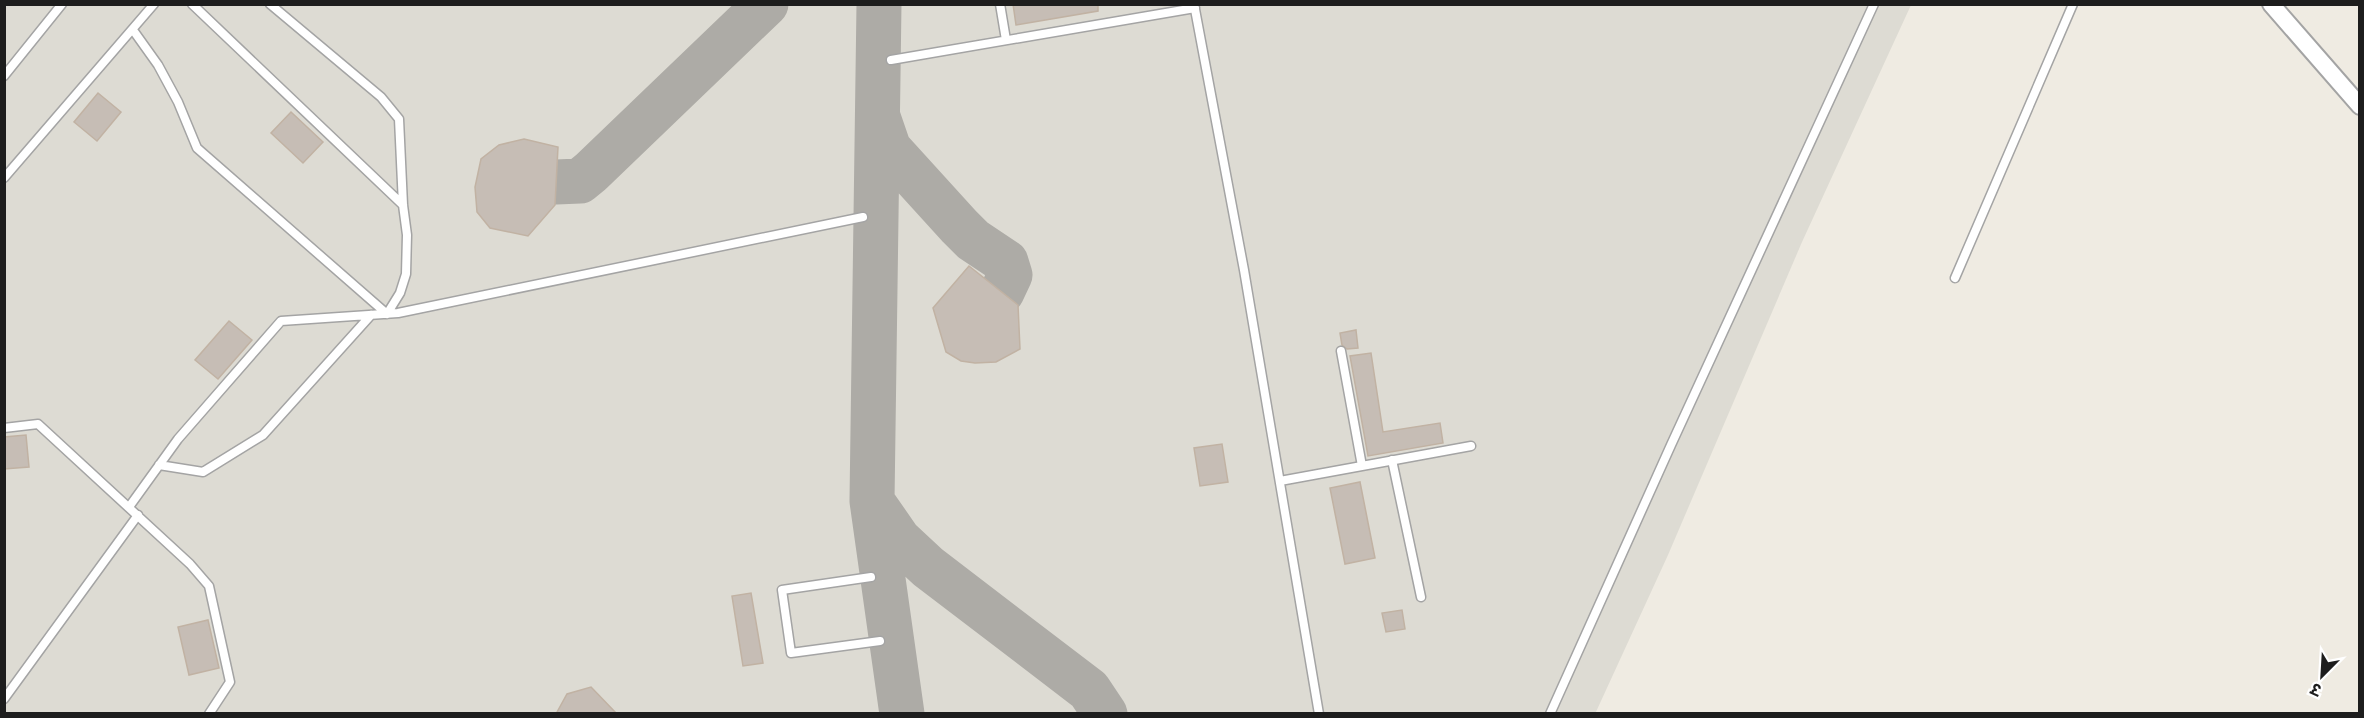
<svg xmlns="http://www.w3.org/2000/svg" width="2364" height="718" font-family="Poppins,'Noto Sans Devanagari',sans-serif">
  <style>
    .airport { fill: #dddbd3 }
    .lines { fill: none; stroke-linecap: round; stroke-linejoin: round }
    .taxiway { stroke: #adaba6; stroke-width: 45 }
    .building { fill: #c6bdb5; stroke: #c1b2a3; stroke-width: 1.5 }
    .lane-casing { stroke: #a4a4a4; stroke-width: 11 }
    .street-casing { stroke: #a4a4a4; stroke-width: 20 }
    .lane { stroke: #fff; stroke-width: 8 }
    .street { stroke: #fff; stroke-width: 16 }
  </style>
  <rect width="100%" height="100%" fill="#efebe2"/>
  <!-- airport -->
  <path class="airport" d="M 4,5 L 1911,5 L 1802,242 L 1668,555 L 1595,714 L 5,713 Z"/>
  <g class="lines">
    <!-- taxiway -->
    <path class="taxiway" d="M 879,4 L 872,501 L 902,714
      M 878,117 L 889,149 L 959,226 L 973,240 L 1006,262 L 1010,275 L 1002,292
      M 556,182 L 580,181 L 591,172 L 766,4
      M 874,504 L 899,540 L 928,567 L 1089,690 L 1105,714"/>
  </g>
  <!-- building -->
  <path class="building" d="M 1013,4 L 1098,4 L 1098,11 L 1016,25 Z
    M 98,93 L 121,112 L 97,141 L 74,122 Z
    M 291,112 L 323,142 L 303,163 L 271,133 Z
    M 524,139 L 558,147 L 555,205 L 528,236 L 490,228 L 477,212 L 475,187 L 481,159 L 499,145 Z
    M 969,266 L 1018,305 L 1020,349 L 996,362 L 975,363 L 961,361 L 946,352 L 933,308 Z
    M 229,321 L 252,340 L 218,379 L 195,360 Z
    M 1356,330 L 1358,348 L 1347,349 L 1342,345 L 1340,333 Z
    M 1371,353 L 1383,432 L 1440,423 L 1443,443 L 1368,456 L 1350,356 Z
    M 26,435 L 29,467 L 4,469 L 4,437 Z
    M 1222,444 L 1228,482 L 1200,486 L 1194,448 Z
    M 1360,482 L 1375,558 L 1345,564 L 1330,488 Z
    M 751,593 L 763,663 L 743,666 L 732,596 Z
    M 1402,610 L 1405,629 L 1386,632 L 1382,613 Z
    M 208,620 L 219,668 L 189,675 L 178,627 Z
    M 591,687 L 617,714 L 556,714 L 567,694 Z"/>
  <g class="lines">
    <!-- lane casing -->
    <g class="lane-casing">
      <path id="lane" d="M 192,4 L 403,205
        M 1000,4 L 1006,40
        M 1194,4 L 1244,270 L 1319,714
        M 133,30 L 158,65 L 178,102 L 197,148 L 387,314 L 400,293 L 406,274 L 407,235 L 403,205 L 399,119 L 381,97 L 270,4
        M 891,60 L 1195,8
        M 4,76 L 62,4
        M 4,178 L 154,4
        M 1955,278 L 2073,4
        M 1341,351 L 1362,466
        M 4,428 L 38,424 L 190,564 L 209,586 L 230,682 L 209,714
        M 1392,460 L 1421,597
        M 159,465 L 203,472 L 263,435 L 371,315
        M 1280,481 L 1471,446
        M 129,507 L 178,439 L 281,321 L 398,313 L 863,217
        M 871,577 L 782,590 L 791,653 L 880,641
        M 4,699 L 138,515
        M 1550,714 L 1671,445 L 1874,4"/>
    </g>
    <!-- street casing -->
    <g class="street-casing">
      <path id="street" d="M 2271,4 L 2360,106"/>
    </g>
    <!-- lane -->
    <use href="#lane" class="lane"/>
    <!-- street -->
    <use href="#street" class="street"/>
  </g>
  <!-- border -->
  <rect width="2364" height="718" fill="none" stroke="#1d1d1d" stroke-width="12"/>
  <!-- north arrow -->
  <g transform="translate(2322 676) rotate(204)" stroke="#ffffff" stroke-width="4.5" paint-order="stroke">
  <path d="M0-4.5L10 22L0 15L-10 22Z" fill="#1d1d1d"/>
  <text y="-9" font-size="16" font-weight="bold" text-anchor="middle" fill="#1d1d1d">उ</text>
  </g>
</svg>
